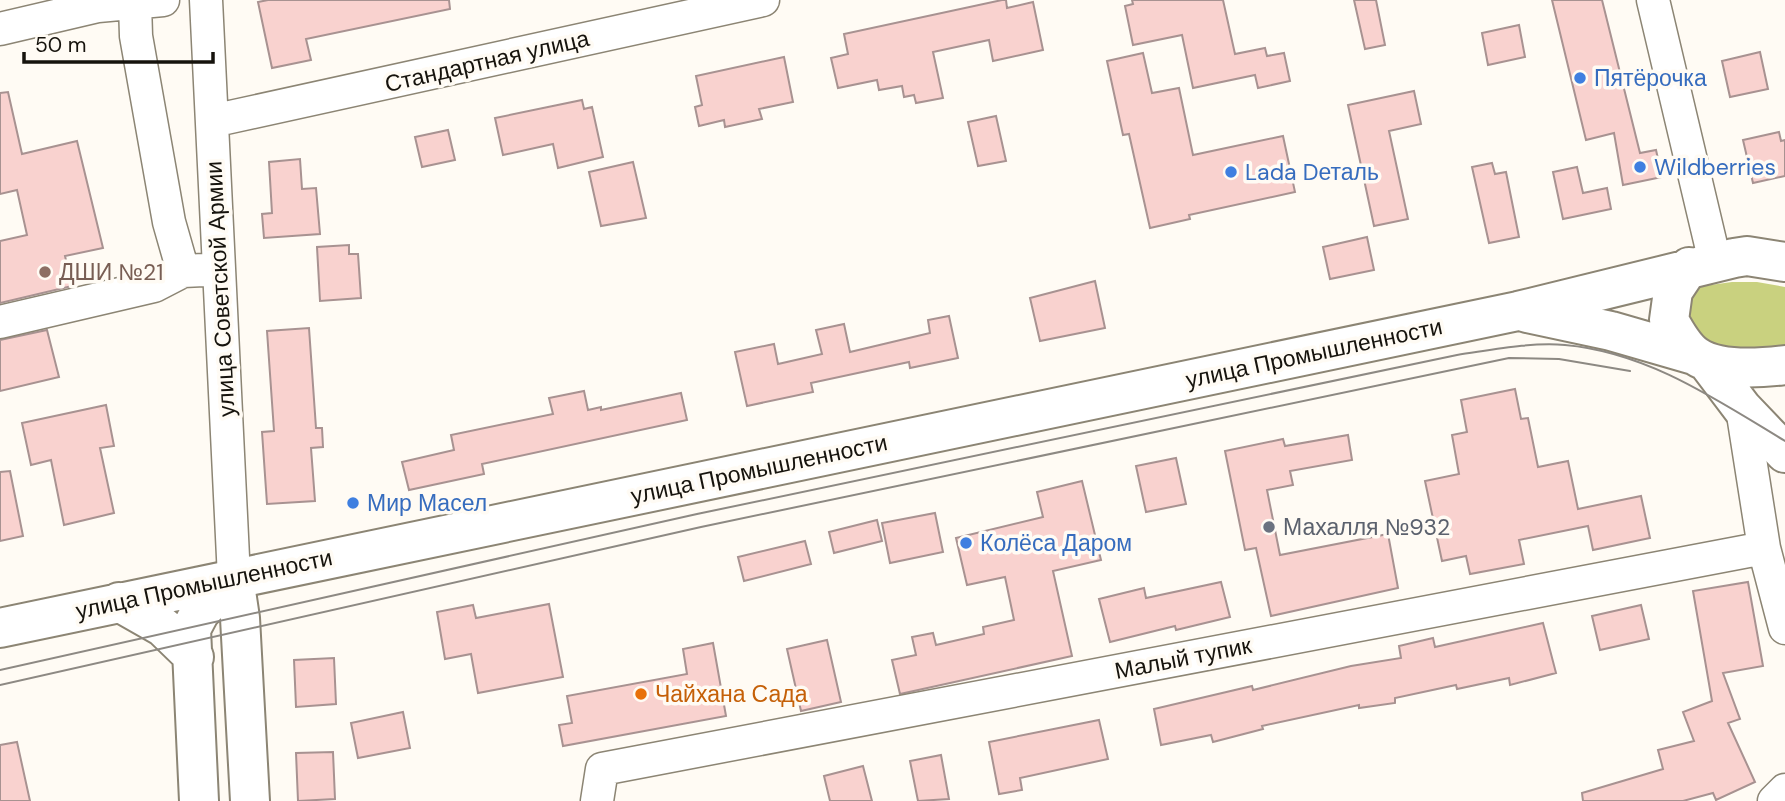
<svg xmlns="http://www.w3.org/2000/svg" width="1785" height="801" font-family="'DM Sans',sans-serif">
  <style>
    .green { fill: #c9d17f }
    .building { fill: #f9d2cf; stroke: #a89291; stroke-width: 2 }
    .lines { fill: none; stroke-linecap: round; stroke-linejoin: round }
    .minor-casing { stroke: #8c8574; stroke-width: 35 }
    .major-casing { stroke: #8c8574; stroke-width: 42 }
    .minor { stroke: #fff; stroke-width: 32 }
    .major { stroke: #fff; stroke-width: 38 }
    .tram { stroke: #8d8983; stroke-width: 2 }
    .shop-dot { fill: #3f7fe0; stroke: #fffbf4; stroke-width: 2.5 }
    .education-dot { fill: #8d6e63; stroke: #fffbf4; stroke-width: 2.5 }
    .worship-dot { fill: #6b7280; stroke: #fffbf4; stroke-width: 2.5 }
    .food-dot { fill: #e8710a; stroke: #fffbf4; stroke-width: 2.5 }
    .labels { text-anchor: middle; stroke-width: 7; stroke-linejoin: round; paint-order: stroke }
    .street-label { font-size: 23px; fill: #16130d; stroke: #fffbf4 }
    .shop-label { font-size: 23px; fill: #366cbe; stroke: #fffbf4; text-anchor: start }
    .education-label { font-size: 23px; fill: #785e54; stroke: #fffbf4; text-anchor: start }
    .worship-label { font-size: 23px; fill: #5b616d; stroke: #fffbf4; text-anchor: start }
    .food-label { font-size: 23px; fill: #c56008; stroke: #fffbf4; text-anchor: start }
  </style>
  <rect width="100%" height="100%" fill="#fffbf4"/>
  <!-- green -->
  <path class="green" d="M 1732,282 L 1757,282 L 1785,287 L 1785,346 C 1766,349 1707,350 1694,336 C 1687,329 1683,315 1679,307 L 1689,288 Z"/>
  <!-- building -->
  <path class="building" d="M 268,0 L 449,0 L 450,9 L 306,39 L 311,60 L 272,68 L 258,2 Z
    M 1002,0 L 1006,0 L 1007,8 L 1033,2 L 1043,50 L 993,61 L 989,40 L 933,52 L 943,98 L 916,103 L 914,95 L 904,97 L 902,86 L 879,90 L 877,80 L 838,88 L 831,58 L 848,54 L 844,34 Z
    M 1132,0 L 1223,0 L 1235,54 L 1265,48 L 1267,56 L 1284,53 L 1290,81 L 1258,88 L 1255,75 L 1193,88 L 1182,35 L 1133,45 L 1125,6 L 1133,4 Z
    M 1354,0 L 1376,0 L 1385,45 L 1365,49 Z
    M 1552,0 L 1602,0 L 1640,153 L 1656,150 L 1662,177 L 1623,185 L 1614,133 L 1586,140 Z
    M 1519,25 L 1525,57 L 1488,65 L 1482,33 Z
    M 1760,52 L 1768,89 L 1730,97 L 1722,61 Z
    M 1143,53 L 1152,93 L 1179,88 L 1193,155 L 1283,136 L 1295,192 L 1189,215 L 1190,219 L 1150,228 L 1129,134 L 1123,135 L 1107,61 Z
    M 784,57 L 793,102 L 759,109 L 762,119 L 725,127 L 724,120 L 699,126 L 695,107 L 702,105 L 696,76 Z
    M 1414,91 L 1421,124 L 1389,131 L 1408,219 L 1374,226 L 1348,105 Z
    M 8,92 L 22,154 L 77,141 L 103,248 L 65,256 L 72,286 L 0,303 L 0,241 L 27,235 L 17,190 L 0,194 L 0,93 Z
    M 582,100 L 584,109 L 592,107 L 603,157 L 558,168 L 553,144 L 503,155 L 495,118 Z
    M 996,116 L 1006,161 L 978,166 L 968,122 Z
    M 448,130 L 455,160 L 422,167 L 415,137 Z
    M 1779,132 L 1781,141 L 1785,140 L 1785,176 L 1753,183 L 1743,140 Z
    M 300,159 L 302,189 L 316,188 L 320,234 L 264,238 L 262,214 L 272,213 L 269,162 Z
    M 633,162 L 646,218 L 601,226 L 589,172 Z
    M 1492,163 L 1495,174 L 1506,172 L 1519,237 L 1489,243 L 1472,167 Z
    M 1577,167 L 1583,193 L 1607,188 L 1611,209 L 1563,219 L 1553,172 Z
    M 1367,237 L 1374,270 L 1330,279 L 1323,247 Z
    M 349,245 L 349,254 L 358,254 L 361,298 L 320,301 L 317,247 Z
    M 1095,281 L 1105,328 L 1040,341 L 1030,298 Z
    M 949,316 L 958,358 L 910,368 L 909,362 L 811,383 L 813,392 L 747,406 L 735,352 L 774,344 L 778,364 L 822,354 L 816,330 L 844,324 L 850,352 L 930,333 L 928,320 Z
    M 309,328 L 316,428 L 322,428 L 323,447 L 311,448 L 315,501 L 267,504 L 262,432 L 274,431 L 267,331 Z
    M 47,330 L 59,377 L 0,391 L 0,340 Z
    M 1515,389 L 1521,419 L 1528,418 L 1538,467 L 1568,461 L 1578,509 L 1641,496 L 1650,538 L 1593,550 L 1588,526 L 1519,540 L 1524,564 L 1470,574 L 1466,556 L 1442,561 L 1425,481 L 1459,474 L 1452,435 L 1467,432 L 1461,400 Z
    M 584,391 L 588,410 L 601,407 L 601,410 L 681,393 L 687,420 L 482,464 L 484,474 L 409,490 L 402,462 L 454,450 L 451,435 L 553,414 L 549,398 Z
    M 106,405 L 114,446 L 100,448 L 114,513 L 64,525 L 51,460 L 31,465 L 22,423 Z
    M 1348,435 L 1352,460 L 1290,471 L 1293,485 L 1267,490 L 1280,555 L 1388,534 L 1398,588 L 1271,616 L 1256,548 L 1245,550 L 1225,451 L 1283,439 L 1285,446 Z
    M 1176,458 L 1186,504 L 1146,512 L 1136,466 Z
    M 10,471 L 23,536 L 0,541 L 0,472 Z
    M 1082,481 L 1101,560 L 1053,571 L 1072,656 L 900,694 L 892,660 L 916,655 L 912,637 L 933,633 L 936,645 L 984,634 L 983,627 L 1014,620 L 1005,577 L 967,585 L 956,538 L 1043,517 L 1037,492 Z
    M 935,513 L 943,552 L 890,563 L 882,523 Z
    M 877,520 L 882,541 L 834,553 L 829,532 Z
    M 805,541 L 811,564 L 744,581 L 738,557 Z
    M 1221,582 L 1230,617 L 1176,630 L 1175,626 L 1110,642 L 1099,599 L 1144,588 L 1146,598 Z
    M 1748,582 L 1763,666 L 1723,673 L 1740,719 L 1728,723 L 1755,782 L 1716,800 L 1713,793 L 1683,801 L 1583,801 L 1582,793 L 1663,769 L 1658,750 L 1694,741 L 1683,712 L 1712,701 L 1693,591 Z
    M 549,604 L 563,677 L 478,693 L 471,654 L 445,659 L 437,612 L 473,605 L 476,618 Z
    M 1641,605 L 1649,639 L 1600,650 L 1592,616 Z
    M 1543,623 L 1556,673 L 1510,685 L 1509,678 L 1457,689 L 1456,685 L 1395,698 L 1395,703 L 1359,708 L 1359,705 L 1262,726 L 1263,729 L 1213,742 L 1211,735 L 1161,745 L 1154,709 L 1252,686 L 1253,690 L 1351,666 L 1401,658 L 1399,646 L 1433,638 L 1435,647 Z
    M 827,640 L 841,702 L 801,711 L 787,649 Z
    M 713,643 L 726,716 L 563,746 L 559,725 L 572,723 L 567,696 L 687,674 L 683,649 Z
    M 334,658 L 336,704 L 296,707 L 294,660 Z
    M 403,712 L 410,748 L 358,758 L 351,723 Z
    M 1099,720 L 1108,759 L 1020,778 L 1022,790 L 999,794 L 989,742 Z
    M 17,742 L 30,801 L 0,801 L 0,745 Z
    M 333,752 L 335,799 L 298,801 L 296,753 Z
    M 941,755 L 949,799 L 918,801 L 910,761 Z
    M 863,766 L 872,801 L 830,801 L 824,776 Z"/>
  <g class="lines">
    <!-- minor casing -->
    <g class="minor-casing">
      <path id="minor" d="M 206,0 L 234,578
        M 1653,0 L 1715,262
        M 135,3 L 136,36 L 169,222 L 183,271
        M 0,29 L 98,6 L 163,0
        M 212,121 L 763,0
        M 0,322 L 154,286 L 183,271 L 204,270
        M 1742,408 L 1764,548 L 1785,628
        M 597,801 L 602,769 L 1764,548
        M 1774,801 L 1785,790"/>
    </g>
    <!-- major casing -->
    <g class="major-casing">
      <path id="major" d="M 1689,267 L 1673,291 L 1669,320 C 1676,333 1684,348 1696,356 C 1718,371 1760,368 1785,365
        M 1527,313 L 1611,331 L 1694,355
        M 1708,363 L 1742,408 L 1785,453
        M 234,578 L 240,618 L 250,801
        M 119,602 L 163,627 L 194,657
        M 0,628 L 1518,311 L 1734,258 L 1747,256 L 1785,262
        M 199,801 L 191,629 L 200,612 L 234,578"/>
    </g>
    <!-- minor -->
    <use href="#minor" class="minor"/>
    <!-- major -->
    <use href="#major" class="major"/>
    <!-- tram -->
    <path class="tram" d="M 0,670 L 697,514 L 1457,355 C 1492,350 1530,342 1565,345 C 1647,352 1717,400 1785,441
      M 0,685 L 701,527 L 1509,358 L 1559,359 L 1630,371"/>
  </g>
  <!-- markers -->
  <g class="shop-dot">
    <circle cx="1580" cy="78" r="7"/>
    <circle cx="1640" cy="167" r="7"/>
    <circle cx="1231" cy="172" r="7"/>
    <circle cx="353" cy="503" r="7"/>
    <circle cx="966" cy="543" r="7"/>
  </g>
  <circle class="education-dot" cx="45" cy="272" r="7"/>
  <circle class="worship-dot" cx="1269" cy="527" r="7"/>
  <circle class="food-dot" cx="641" cy="694" r="7"/>
  <g class="labels">
    <!-- street labels -->
    <g class="street-label">
      <text transform="translate(487 61) rotate(-13)" y="8">Стандартная улица</text>
      <text transform="translate(220 289) rotate(-93)" y="8">улица Советской Армии</text>
      <text transform="translate(1314 353) rotate(-12)" y="8">улица Промышленности</text>
      <text transform="translate(759 469) rotate(-12)" y="8">улица Промышленности</text>
      <text transform="translate(204 584) rotate(-12)" y="8">улица Промышленности</text>
      <text transform="translate(1183 658) rotate(-11)" y="8">Малый тупик</text>
    </g>
    <!-- shop labels -->
    <g class="shop-label">
      <text x="1594" y="86">Пятёрочка</text>
      <text x="1654" y="175">Wildberries</text>
      <text x="1245" y="180">Lada Dеталь</text>
      <text x="367" y="511">Мир Масел</text>
      <text x="980" y="551">Колёса Даром</text>
    </g>
    <!-- education labels -->
    <g class="education-label">
      <text x="59" y="280">ДШИ №21</text>
    </g>
    <!-- worship labels -->
    <g class="worship-label">
      <text x="1283" y="535">Махалля №932</text>
    </g>
    <!-- food labels -->
    <g class="food-label">
      <text x="655" y="702">Чайхана Сада</text>
    </g>
  </g>
  <!-- scale -->
  <path d="M24 52v10h189v-10" fill="none" stroke="#16130d" stroke-width="3.5"/>
  <text x="35" y="52" font-size="21" fill="#16130d" stroke="#fffbf4" stroke-width="5" paint-order="stroke">50 m</text>
</svg>
